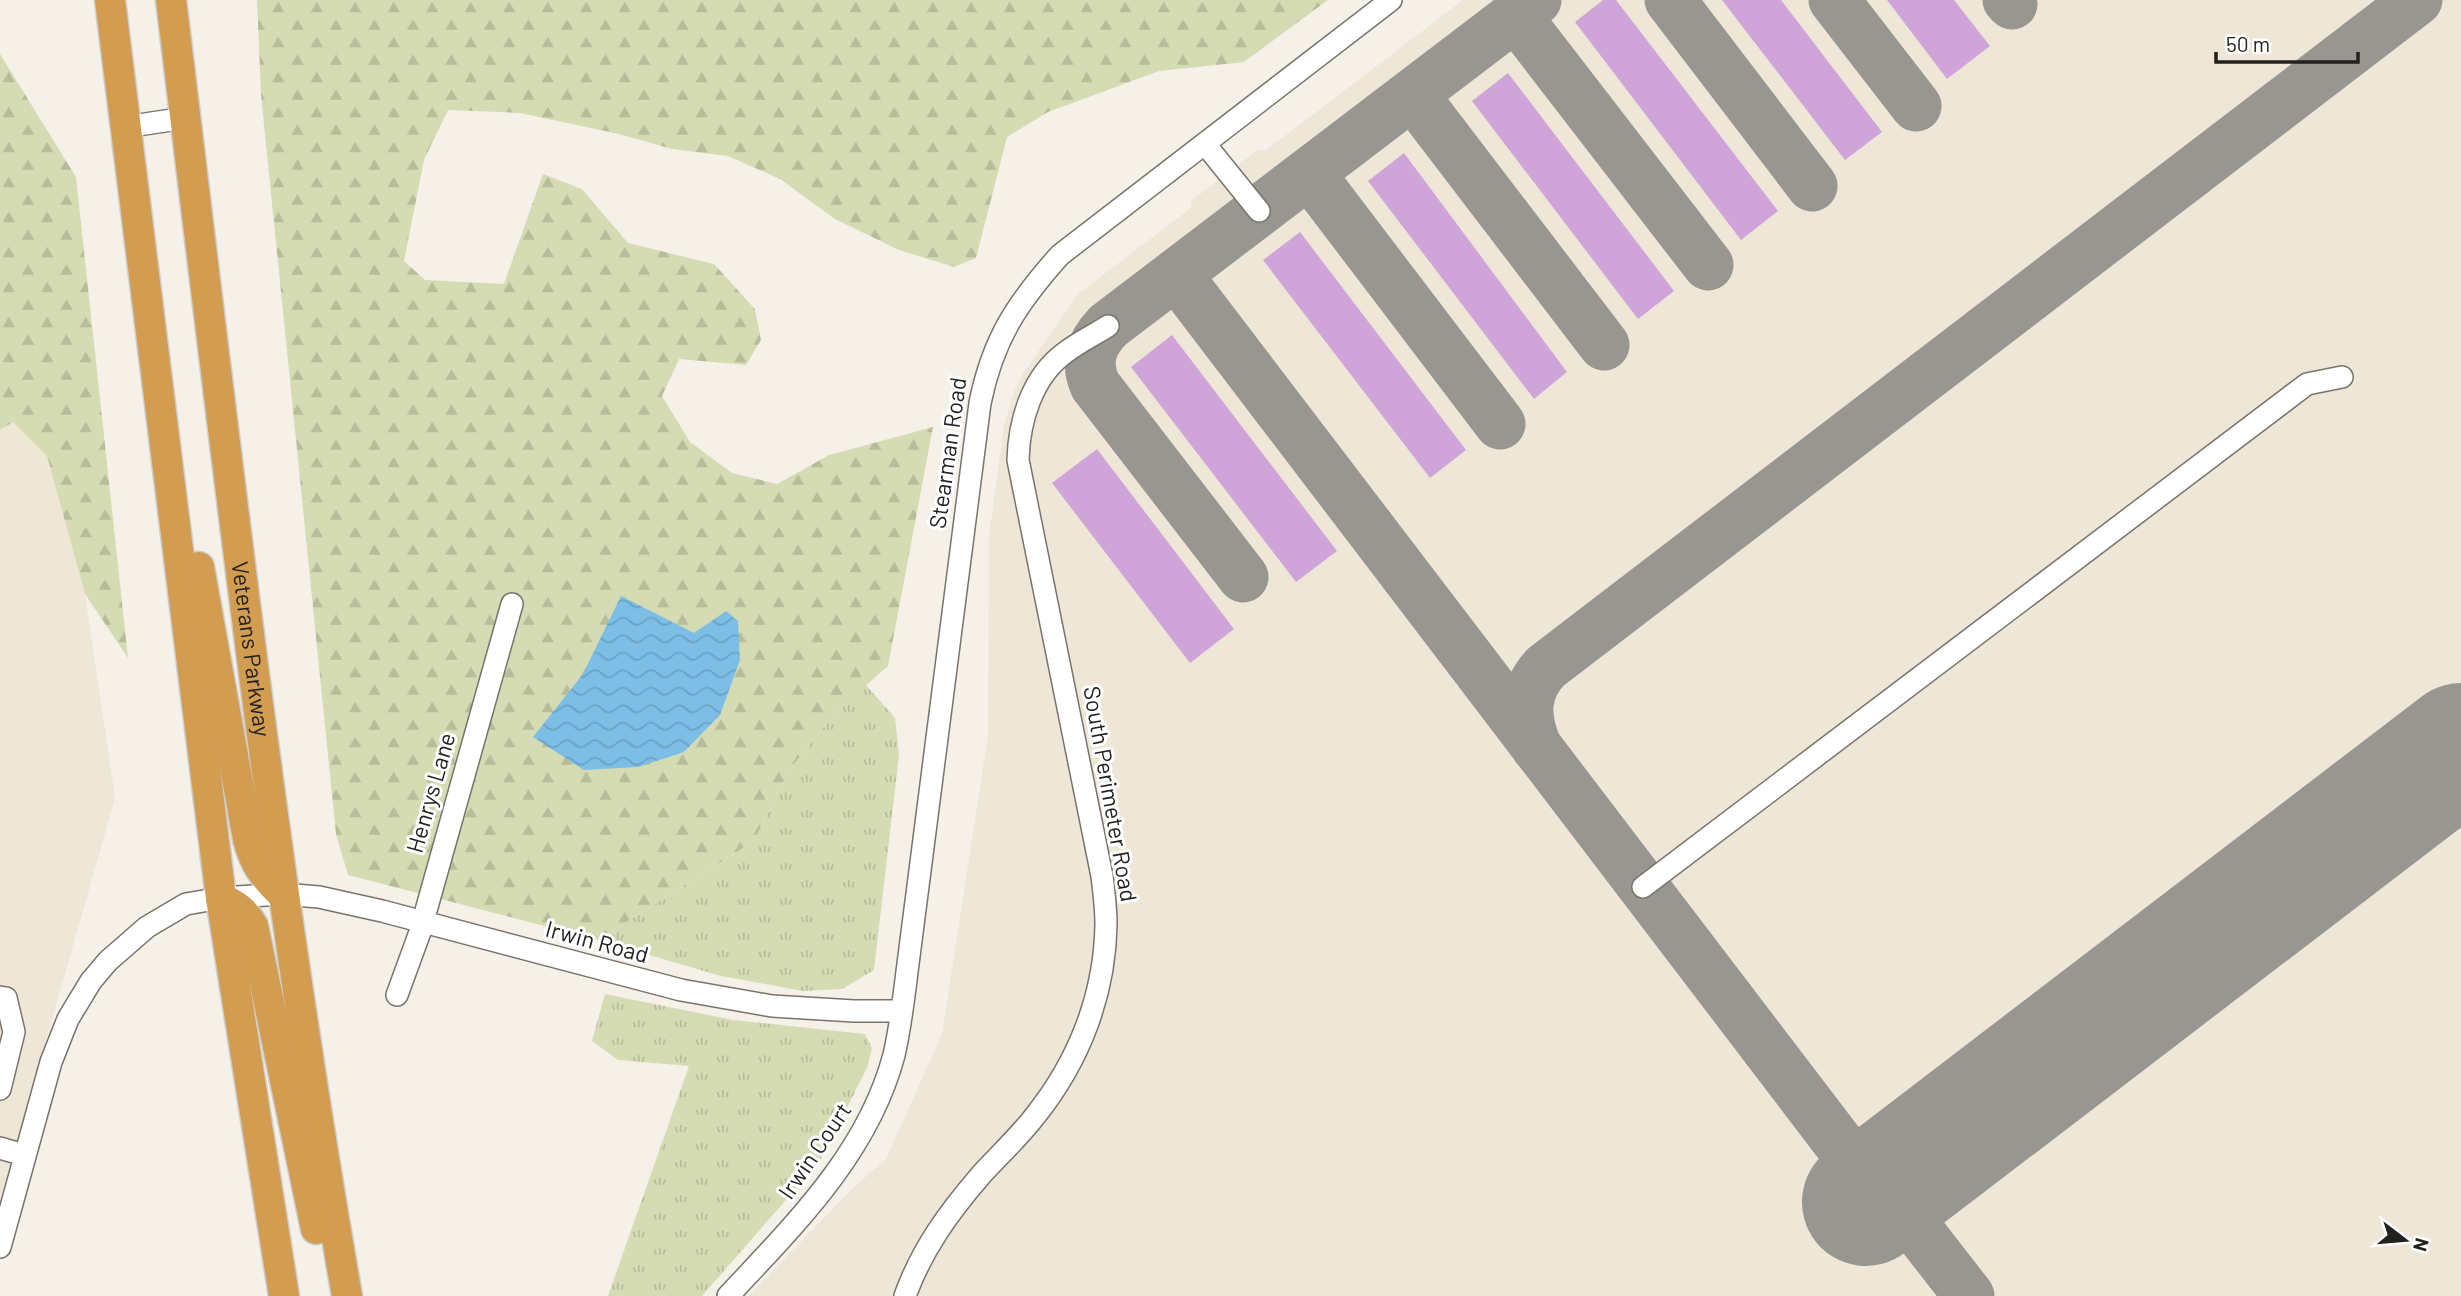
<svg xmlns="http://www.w3.org/2000/svg" width="2461" height="1296" font-family="Barlow,sans-serif">
  <style>
    .built { fill: #eee7d7 }
    .grass { fill: url(#grass-tufts) }
    .forest { fill: url(#forest-firs) }
    .water { fill: url(#water-waves) }
    .lines { fill: none; stroke-linecap: round; stroke-linejoin: round }
    .taxiway { stroke: #989690; stroke-width: 51 }
    .runway { stroke: #989690; stroke-width: 128 }
    .building { fill: #cfa4d8 }
    .minor-casing { stroke: #78746c; stroke-width: 24 }
    .highway-casing { stroke: #cecece; stroke-width: 33 }
    .minor { stroke: #fff; stroke-width: 21 }
    .highway { stroke: #d29c51; stroke-width: 30 }
    .labels { text-anchor: middle; stroke-width: 6; stroke-linejoin: round; paint-order: stroke }
    .street-label { font-size: 23px; fill: #22211e; stroke: #fff }
  </style>
  <defs>
    <pattern id="grass-tufts" width="24" height="20" patternUnits="userSpaceOnUse" patternTransform="scale(1.75)"><rect width="24" height="20" fill="#d5dbb3"/><path d="M3 7l-1-3M5 7V3M7 7l1-3M15 17l-1-3M17 17v-4M19 17l1-3" fill="none" stroke="#b7bc9a"/></pattern>
    <pattern id="forest-firs" width="22" height="20" patternUnits="userSpaceOnUse" patternTransform="scale(1.75)"><rect width="22" height="20" fill="#d5dbb3"/><path d="M5 1l3.5 6h-7zM16 11l3.5 6h-7z" fill="#b7bc9a"/></pattern>
    <pattern id="water-waves" width="16" height="10" patternUnits="userSpaceOnUse" patternTransform="scale(1.75)"><rect width="16" height="10" fill="#7cbee5"/><path d="M0 5q4-4 8 0t8 0" fill="none" stroke="#6ba3c4"/></pattern>
  </defs>
  <rect width="100%" height="100%" fill="#f5f1e8"/>
  <!-- built -->
  <path class="built" d="M 1463,0 L 2461,0 L 2461,1296 L 748,1296 L 854,1187 L 886,1159 L 942,1034 L 988,736 L 989,537 L 1004,425 L 1014,392 L 1022,375 L 1078,294 L 1191,208 L 1191,201 L 1257,150 L 1265,151 Z
    M 13,422 L 47,456 L 85,594 L 115,798 L 0,1202 L 0,430 Z"/>
  <!-- grass -->
  <path class="grass" d="M 866,685 L 895,718 L 899,755 L 874,970 L 842,989 L 803,991 L 721,976 L 598,940 L 754,841 L 789,770 L 838,710 Z
    M 605,994 L 733,1020 L 865,1034 L 872,1048 L 867,1068 L 820,1161 L 702,1296 L 608,1296 L 689,1066 L 618,1060 L 592,1041 Z"/>
  <!-- forest -->
  <path class="forest" d="M 257,0 L 1328,0 L 1244,62 L 1159,71 L 1048,112 L 1007,137 L 976,258 L 954,267 L 899,250 L 835,219 L 780,179 L 728,156 L 672,149 L 619,134 L 520,113 L 448,110 L 424,160 L 404,261 L 425,280 L 504,284 L 543,174 L 582,189 L 628,243 L 714,264 L 755,309 L 761,340 L 746,365 L 679,359 L 662,396 L 690,442 L 732,473 L 777,484 L 829,455 L 933,427 L 888,666 L 838,710 L 789,770 L 754,841 L 598,940 L 348,875 L 336,834 L 261,95 Z
    M 0,54 L 76,177 L 128,658 L 85,594 L 47,456 L 13,422 L 0,430 Z"/>
  <!-- water -->
  <path class="water" d="M 621,596 L 694,633 L 726,611 L 738,621 L 740,660 L 720,715 L 684,752 L 638,767 L 584,770 L 533,737 L 583,674 Z"/>
  <g class="lines">
    <!-- taxiway -->
    <path class="taxiway" d="M 1670,0 L 1812,186
      M 1834,0 L 1916,106
      M 2008,0 L 2012,4
      M 1516,16 L 1708,265
      M 1413,95 L 1604,345
      M 1309,173 L 1500,424
      M 1176,274 L 1838,1142 L 1885,1188 L 1969,1296
      M 1243,577 L 1095,385 C 1085,361 1091,344 1108,326 L 1536,0
      M 1537,748 C 1524,718 1523,691 1546,667 L 2417,0"/>
    <!-- runway -->
    <path class="runway" d="M 1866,1202 L 2461,747"/>
  </g>
  <!-- building -->
  <path class="building" d="M 1603,0 L 1616,0 L 1778,211 L 1741,240 L 1575,22 Z
    M 1722,0 L 1781,0 L 1882,132 L 1845,160 Z
    M 1887,0 L 1954,0 L 1990,46 L 1947,79 Z
    M 1508,73 L 1674,291 L 1638,319 L 1472,101 Z
    M 1404,153 L 1567,372 L 1534,399 L 1368,181 Z
    M 1300,232 L 1466,450 L 1430,478 L 1263,260 Z
    M 1172,335 L 1337,551 L 1296,582 L 1131,367 Z
    M 1097,449 L 1234,629 L 1190,663 L 1052,483 Z"/>
  <g class="lines">
    <!-- minor casing -->
    <g class="minor-casing">
      <path id="minor" d="M 125,127 L 185,118
        M 1205,144 L 1259,211
        M 1643,887 L 2307,384 L 2342,377
        M 397,995 L 420,932 L 512,604
        M 0,997 L 6,998 L 14,1032 L 0,1089
        M 0,1148 L 24,1155
        M 0,1247 L 51,1062 L 68,1019 L 91,981 L 108,961 L 147,927 L 186,904 L 221,898 L 282,894 L 319,897 L 382,911 L 681,990 L 772,1006 L 854,1011 L 902,1011
        M 728,1296 C 795,1224 868,1153 894,1055 C 901,1025 904,995 908,964 L 980,403 C 993,339 1017,303 1060,255 L 1391,0
        M 905,1296 C 922,1249 949,1212 981,1175 C 999,1155 1019,1137 1035,1116 C 1079,1061 1105,995 1106,924 C 1106,908 1104,892 1102,876 L 1018,460 C 1019,421 1032,376 1066,352 C 1079,342 1094,335 1108,326"/>
    </g>
    <!-- highway casing -->
    <g class="highway-casing">
      <g id="highway">
        <path d="M 110,0 L 221,898 L 284,1296"/>
        <path id="s1" d="M 171,0 C 224,433 272,866 347,1296"/>
        <path d="M 199,567 L 248,839 C 254,863 264,877 282,894"/>
        <path d="M 221,898 C 236,905 245,911 253,926 L 316,1229"/>
      </g>
    </g>
    <!-- minor -->
    <use href="#minor" class="minor"/>
    <!-- highway -->
    <use href="#highway" class="highway"/>
  </g>
  <g class="labels">
    <!-- street labels -->
    <g class="street-label">
      <text transform="translate(948 453) rotate(-82)" y="8">Stearman Road</text>
      <text dy="8" stroke="none"><textPath href="#s1" startOffset="654">Veterans Parkway</textPath></text>
      <text transform="translate(431 793) rotate(-74)" y="8">Henrys Lane</text>
      <text transform="translate(1110 794) rotate(80)" y="8">South Perimeter Road</text>
      <text transform="translate(597 942) rotate(15)" y="8">Irwin Road</text>
      <text transform="translate(815 1151) rotate(-56)" y="8">Irwin Court</text>
    </g>
  </g>
  <!-- north arrow -->
  <g transform="translate(2405 1240) rotate(106)" stroke="#ffffff" stroke-width="5" paint-order="stroke">
  <path d="M0-5L12 26L0 18L-12 26Z" fill="#22211e"/>
  <text y="-10" font-size="19" font-weight="bold" text-anchor="middle" fill="#22211e">N</text>
  </g>
  <!-- scale -->
  <path d="M2216 52v10h142v-10" fill="none" stroke="#22211e" stroke-width="3.5"/>
  <text x="2226" y="52" font-size="21" fill="#22211e" stroke="#ffffff" stroke-width="5" paint-order="stroke">50 m</text>
</svg>
